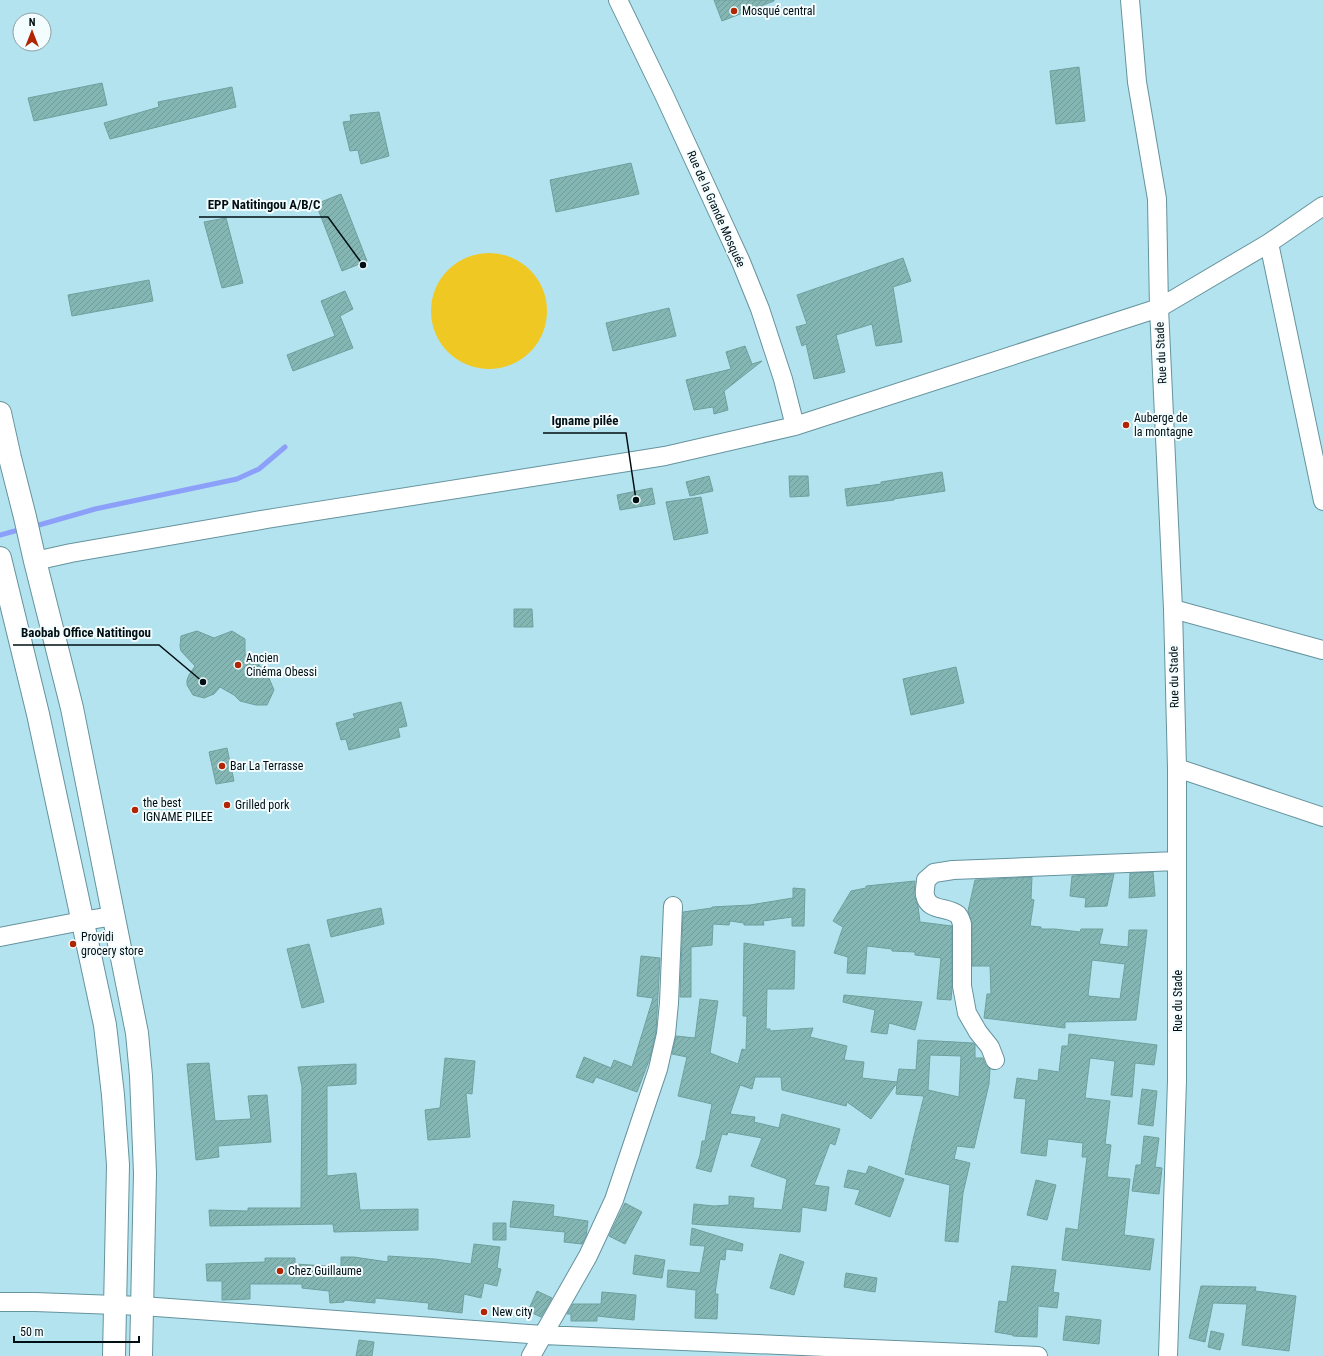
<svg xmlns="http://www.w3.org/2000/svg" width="1323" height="1356" font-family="'Roboto Condensed',sans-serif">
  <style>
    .green { fill: #f0c824 }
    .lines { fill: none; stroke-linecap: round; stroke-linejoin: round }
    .stream { stroke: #8ca0fa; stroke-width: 5 }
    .building { fill: url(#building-hatch); stroke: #6fa09e; fill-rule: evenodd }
    .minor-casing { stroke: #65939e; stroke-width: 20 }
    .highway-casing { stroke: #65939e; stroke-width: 24 }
    .minor { stroke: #fff; stroke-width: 18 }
    .highway { stroke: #fff; stroke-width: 22 }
    .poi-dot { fill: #b12503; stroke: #f3fdff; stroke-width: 1.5 }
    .labels { text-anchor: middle; stroke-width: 4; stroke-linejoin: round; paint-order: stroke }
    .poi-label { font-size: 12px; fill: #000f13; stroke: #f3fdff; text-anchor: start }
    .street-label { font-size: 12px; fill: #000f13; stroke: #f3fdff }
    .leader { fill: none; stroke: #000f13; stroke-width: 1.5 }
    .callout-dot { fill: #000f13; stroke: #f3fdff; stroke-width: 1.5 }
    .callout-label { font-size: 13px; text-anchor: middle; font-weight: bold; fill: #000f13; stroke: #f3fdff; stroke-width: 4; stroke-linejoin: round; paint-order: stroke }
  </style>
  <defs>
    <pattern id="building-hatch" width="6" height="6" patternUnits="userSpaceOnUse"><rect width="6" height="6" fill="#84b6b4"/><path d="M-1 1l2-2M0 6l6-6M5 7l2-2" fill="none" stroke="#709b9a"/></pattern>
  </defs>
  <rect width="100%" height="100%" fill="#b3e3ee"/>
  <!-- green -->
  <path class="green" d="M431 311a58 58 0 1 1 116 0a58 58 0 1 1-116 0Z"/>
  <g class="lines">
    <!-- stream -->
    <path class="stream" d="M 32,527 L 95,509 L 237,479 L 259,469 L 285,447
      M 0,535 L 22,529"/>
  </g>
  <!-- building -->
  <path class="building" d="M 714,0 L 774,0 L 774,1 L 722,21 Z
    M 1079,67 L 1085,121 L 1056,124 L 1050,71 Z
    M 102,83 L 107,105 L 34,121 L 28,98 Z
    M 232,87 L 236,107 L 110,139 L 104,123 L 159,107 L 158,102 Z
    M 379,112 L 389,156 L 361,164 L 358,150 L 350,151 L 343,122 L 351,121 L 350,115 Z
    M 631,163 L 639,194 L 556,212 L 550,180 Z
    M 341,194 L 367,261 L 342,271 L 316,204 Z
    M 226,218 L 243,283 L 222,288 L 204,222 Z
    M 903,258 L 911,281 L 893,287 L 902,342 L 876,346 L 872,324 L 836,335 L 845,372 L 814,379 L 806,344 L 802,346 L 796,327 L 807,324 L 797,295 Z
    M 149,280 L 153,301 L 72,316 L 68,295 Z
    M 345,291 L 353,309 L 340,316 L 353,348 L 293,371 L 287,355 L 335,336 L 321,301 Z
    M 669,308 L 676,336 L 613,351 L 606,323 Z
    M 745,346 L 752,364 L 762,361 L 724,391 L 728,410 L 714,414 L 713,407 L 694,410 L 686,380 L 731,369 L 726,352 Z
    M 942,472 L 945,491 L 894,499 L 894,500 L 847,506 L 845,489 L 881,484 L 881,482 Z
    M 709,476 L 713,491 L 690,496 L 686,482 Z
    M 789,476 L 808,476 L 809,496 L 790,497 Z
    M 652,488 L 655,504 L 620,510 L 617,495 Z
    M 701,497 L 708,533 L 674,540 L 666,502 Z
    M 514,609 L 532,609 L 533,627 L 514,627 Z
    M 197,631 L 214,638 L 232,631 L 245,639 L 245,654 L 256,661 L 268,676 L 274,690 L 267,705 L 256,705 L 240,701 L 234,695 L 220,687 L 214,694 L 204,698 L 193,695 L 187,685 L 187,680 L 189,675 L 195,666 L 181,651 L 180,646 L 181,636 Z
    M 956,667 L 964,703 L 911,715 L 903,679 Z
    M 401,702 L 407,726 L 398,728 L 400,737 L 349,750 L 346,739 L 341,740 L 336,723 L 355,718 L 353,714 Z
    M 227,748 L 234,781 L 216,784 L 209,752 Z
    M 1153,872 L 1155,896 L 1129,898 L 1130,873 Z
    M 1114,874 L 1107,906 L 1085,907 L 1086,898 L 1070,896 L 1072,876 Z
    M 1032,877 L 1031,899 L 1034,900 L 1030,926 L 1041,927 L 1041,929 L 1055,929 L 1080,932 L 1081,929 L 1103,929 L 1099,944 L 1128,947 L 1129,930 L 1147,930 L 1136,1020 L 1065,1022 L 1065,1028 L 984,1018 L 987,994 L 991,994 L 990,966 L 972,966 L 972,924 L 968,911 L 975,880 ZM 1092,960 L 1125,964 L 1120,999 L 1088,996 Z
    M 915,881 L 914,895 L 918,906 L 920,922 L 952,926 L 952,989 L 951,1000 L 937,999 L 941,958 L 915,955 L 915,952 L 892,951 L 892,949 L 867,946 L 865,974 L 847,973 L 848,957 L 834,953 L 843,927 L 833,921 L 851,891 L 866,888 L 866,886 Z
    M 793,888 L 805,889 L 804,926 L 792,926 L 792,917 L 763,921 L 764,925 L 744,925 L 744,923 L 730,921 L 729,925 L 713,924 L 712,945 L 691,947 L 691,997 L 680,997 L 683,912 L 712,908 L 712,907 L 750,905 L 793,898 Z
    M 381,908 L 384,924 L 331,937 L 327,920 Z
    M 744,943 L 795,951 L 794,989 L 767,989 L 766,1029 L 770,1029 L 770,1031 L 813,1028 L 810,1037 L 847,1046 L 844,1060 L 864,1062 L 862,1078 L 897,1082 L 899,1069 L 916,1070 L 918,1040 L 973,1043 L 975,1045 L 975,1058 L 983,1058 L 985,1064 L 990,1069 L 989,1084 L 974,1148 L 957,1146 L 954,1159 L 970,1163 L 963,1193 L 958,1242 L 945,1241 L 950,1185 L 905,1174 L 911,1149 L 914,1150 L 911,1148 L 924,1096 L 896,1094 L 897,1083 L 871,1119 L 847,1102 L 846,1106 L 782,1090 L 781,1077 L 755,1077 L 752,1089 L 740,1085 L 730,1114 L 755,1117 L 754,1122 L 779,1128 L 782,1114 L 840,1129 L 835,1145 L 830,1143 L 814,1185 L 829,1187 L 826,1211 L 802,1207 L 800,1232 L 692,1224 L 694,1204 L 714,1206 L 729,1205 L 729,1196 L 754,1198 L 753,1208 L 782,1210 L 787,1179 L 751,1166 L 762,1138 L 728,1132 L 727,1135 L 722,1134 L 711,1172 L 696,1168 L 700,1155 L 702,1141 L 705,1141 L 712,1104 L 678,1096 L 687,1057 L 672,1054 L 676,1036 L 695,1038 L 700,999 L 718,1001 L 710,1053 L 738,1064 L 742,1049 L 746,1050 L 747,1016 L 743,1016 ZM 930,1055 L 961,1056 L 959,1097 L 928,1090 Z
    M 309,944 L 324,1002 L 302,1008 L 287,949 Z
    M 641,956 L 660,958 L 656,1032 L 650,1058 L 637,1092 L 596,1077 L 593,1083 L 576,1077 L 584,1057 L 611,1068 L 614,1060 L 632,1067 L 653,998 L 637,996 Z
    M 844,995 L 922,1002 L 915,1030 L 889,1023 L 887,1034 L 871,1032 L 875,1010 L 843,1002 Z
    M 1069,1034 L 1157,1045 L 1154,1065 L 1135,1063 L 1132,1097 L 1111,1095 L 1115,1061 L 1090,1058 L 1085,1098 L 1110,1101 L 1105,1144 L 1111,1145 L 1107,1177 L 1130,1179 L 1124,1235 L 1154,1239 L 1150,1270 L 1062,1260 L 1066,1228 L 1078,1230 L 1087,1157 L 1082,1157 L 1083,1143 L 1048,1139 L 1046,1156 L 1021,1153 L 1026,1099 L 1014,1098 L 1017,1078 L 1038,1081 L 1039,1069 L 1059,1072 L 1062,1046 L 1068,1046 Z
    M 445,1058 L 475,1061 L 472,1094 L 466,1093 L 470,1137 L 428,1140 L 425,1110 L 440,1108 Z
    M 209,1063 L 215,1121 L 251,1119 L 248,1096 L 267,1095 L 271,1142 L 218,1146 L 219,1157 L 196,1160 L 187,1064 Z
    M 356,1064 L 356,1084 L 327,1086 L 327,1176 L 356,1173 L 360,1210 L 418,1209 L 418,1230 L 334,1232 L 333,1224 L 210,1226 L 209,1210 L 248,1211 L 248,1208 L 301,1208 L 302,1087 L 298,1067 Z
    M 1142,1089 L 1157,1091 L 1153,1126 L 1138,1124 Z
    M 1144,1136 L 1159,1138 L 1155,1167 L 1162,1168 L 1159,1194 L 1132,1191 L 1136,1165 L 1141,1165 Z
    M 869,1166 L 904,1179 L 890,1217 L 855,1204 L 860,1190 L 844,1187 L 848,1170 L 866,1174 Z
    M 1036,1180 L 1056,1185 L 1047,1220 L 1027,1215 Z
    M 513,1201 L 554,1205 L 553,1216 L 588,1221 L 586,1236 L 582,1244 L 564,1242 L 565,1232 L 510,1227 Z
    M 625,1203 L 642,1212 L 625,1244 L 609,1236 Z
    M 493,1223 L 506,1223 L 506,1240 L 493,1240 Z
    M 692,1228 L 743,1244 L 742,1251 L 726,1249 L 725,1260 L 720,1259 L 715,1294 L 718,1294 L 717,1319 L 695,1318 L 696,1290 L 667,1287 L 668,1270 L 700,1273 L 705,1246 L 690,1245 Z
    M 474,1244 L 500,1247 L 497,1268 L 501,1269 L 497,1286 L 484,1283 L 481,1298 L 464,1294 L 462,1313 L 428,1309 L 429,1303 L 375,1298 L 375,1303 L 344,1300 L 344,1302 L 330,1303 L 329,1291 L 302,1288 L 302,1284 L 250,1284 L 250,1299 L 222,1300 L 222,1281 L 207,1281 L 206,1264 L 265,1262 L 265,1258 L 295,1258 L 295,1264 L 341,1267 L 341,1257 L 354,1257 L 388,1262 L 388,1256 L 435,1259 L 471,1264 Z
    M 780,1254 L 804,1262 L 794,1295 L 770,1288 Z
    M 635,1255 L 665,1260 L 662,1278 L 633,1274 Z
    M 1012,1266 L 1056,1270 L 1053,1292 L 1059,1293 L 1057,1308 L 1038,1306 L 1037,1337 L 1013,1336 L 1013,1335 L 995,1332 L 999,1301 L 1007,1302 Z
    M 846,1273 L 877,1278 L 875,1292 L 844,1287 Z
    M 1201,1286 L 1256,1287 L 1255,1291 L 1296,1296 L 1289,1351 L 1242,1345 L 1247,1304 L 1213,1303 L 1205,1342 L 1189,1338 Z
    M 537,1291 L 552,1298 L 541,1317 L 528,1311 Z
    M 602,1292 L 636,1295 L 634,1320 L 597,1316 L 597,1321 L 571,1321 L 571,1314 L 567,1314 L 573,1304 L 601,1304 Z
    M 1066,1316 L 1101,1320 L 1099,1344 L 1063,1340 Z
    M 1211,1331 L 1224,1334 L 1220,1350 L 1208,1347 Z
    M 359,1340 L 374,1342 L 372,1356 L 356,1356 Z"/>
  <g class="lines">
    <!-- minor casing -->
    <g class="minor-casing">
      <path id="minor" d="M 618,0 L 665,97 L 741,262 L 760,309 L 783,379 L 795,426
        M 1130,0 L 1137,82 L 1157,199 L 1159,308 L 1173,609 L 1177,768 L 1177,1081 L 1168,1356
        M 1269,243 L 1323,501
        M 35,561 L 71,553 L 267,519 L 665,456 L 795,426 L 1159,308 L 1269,243 L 1323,206
        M 1173,609 L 1323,650
        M 1177,768 L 1323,817
        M 0,937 L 82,921 L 114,916
        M 995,1060 L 990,1047 L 978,1032 L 967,1013 L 962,986 L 962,924 C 961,921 960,917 958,915 C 948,906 928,912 925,895 C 924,891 926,884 926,880 L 934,873 L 953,870 L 1177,861
        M 0,1302 L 35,1302 L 142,1306 L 543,1335 L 1038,1356
        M 531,1356 L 588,1256 L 614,1200 L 658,1069 L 666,1034 L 669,1003 L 673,906"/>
    </g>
    <!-- highway casing -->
    <g class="highway-casing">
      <path id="highway" d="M 0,413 L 10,458 L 25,517 L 35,561 L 72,708 L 137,1033 L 141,1076 L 145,1173 L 141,1356
        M 0,558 L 38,714 L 105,1025 L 113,1095 L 118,1165 L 114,1356"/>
    </g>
    <!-- minor -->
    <use href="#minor" class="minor"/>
    <!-- highway -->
    <use href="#highway" class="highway"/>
  </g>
  <!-- markers -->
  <g class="poi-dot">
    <circle cx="734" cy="11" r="4"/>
    <circle cx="1126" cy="425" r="4"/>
    <circle cx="238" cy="665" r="4"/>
    <circle cx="222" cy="766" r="4"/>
    <circle cx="227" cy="805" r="4"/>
    <circle cx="135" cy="810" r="4"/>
    <circle cx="73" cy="944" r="4"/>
    <circle cx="280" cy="1271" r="4"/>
    <circle cx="484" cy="1312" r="4"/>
  </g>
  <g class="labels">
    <!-- poi labels -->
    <g class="poi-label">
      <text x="742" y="15">Mosqué central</text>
      <text x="1134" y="422">Auberge de<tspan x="1134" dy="14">la montagne</tspan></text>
      <text x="246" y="662">Ancien<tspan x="246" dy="14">Cinéma Obessi</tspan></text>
      <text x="230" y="770">Bar La Terrasse</text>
      <text x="143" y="807">the best<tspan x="143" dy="14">IGNAME PILEE</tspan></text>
      <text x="235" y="809">Grilled pork</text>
      <text x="81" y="941">Providi<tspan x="81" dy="14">grocery store</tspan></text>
      <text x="288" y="1275">Chez Guillaume</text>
      <text x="492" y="1316">New city</text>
    </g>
    <!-- street labels -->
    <g class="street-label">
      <text transform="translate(716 209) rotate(66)" y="4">Rue de la Grande Mosquée</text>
      <text transform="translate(1161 353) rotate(-93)" y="4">Rue du Stade</text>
      <text transform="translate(1174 677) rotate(-91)" y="4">Rue du Stade</text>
      <text transform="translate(1178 1001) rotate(-90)" y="4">Rue du Stade</text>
    </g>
  </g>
  <!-- callouts -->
  <path class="leader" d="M363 265L328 217H199M636 500L626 433H543M203 682L159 645H13"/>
  <g class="callout-dot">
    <circle cx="363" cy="265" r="4"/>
    <circle cx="636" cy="500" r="4"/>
    <circle cx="203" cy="682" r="4"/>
  </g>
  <g class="callout-label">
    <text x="264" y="209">EPP Natitingou A/B/C</text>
    <text x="585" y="425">Igname pilée</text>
    <text x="86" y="637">Baobab Office Natitingou</text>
  </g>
  <!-- north arrow -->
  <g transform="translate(32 32)"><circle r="19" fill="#f3fdff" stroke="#929ea1"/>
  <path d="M0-3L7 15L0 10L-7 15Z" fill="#b12503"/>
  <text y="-6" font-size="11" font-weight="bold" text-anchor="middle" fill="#000f13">N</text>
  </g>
  <!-- scale -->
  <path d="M14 1336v6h125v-6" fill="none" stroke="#000f13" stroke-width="2"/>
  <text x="20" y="1336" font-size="12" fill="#000f13" stroke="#f3fdff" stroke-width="3" paint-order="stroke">50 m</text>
</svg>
